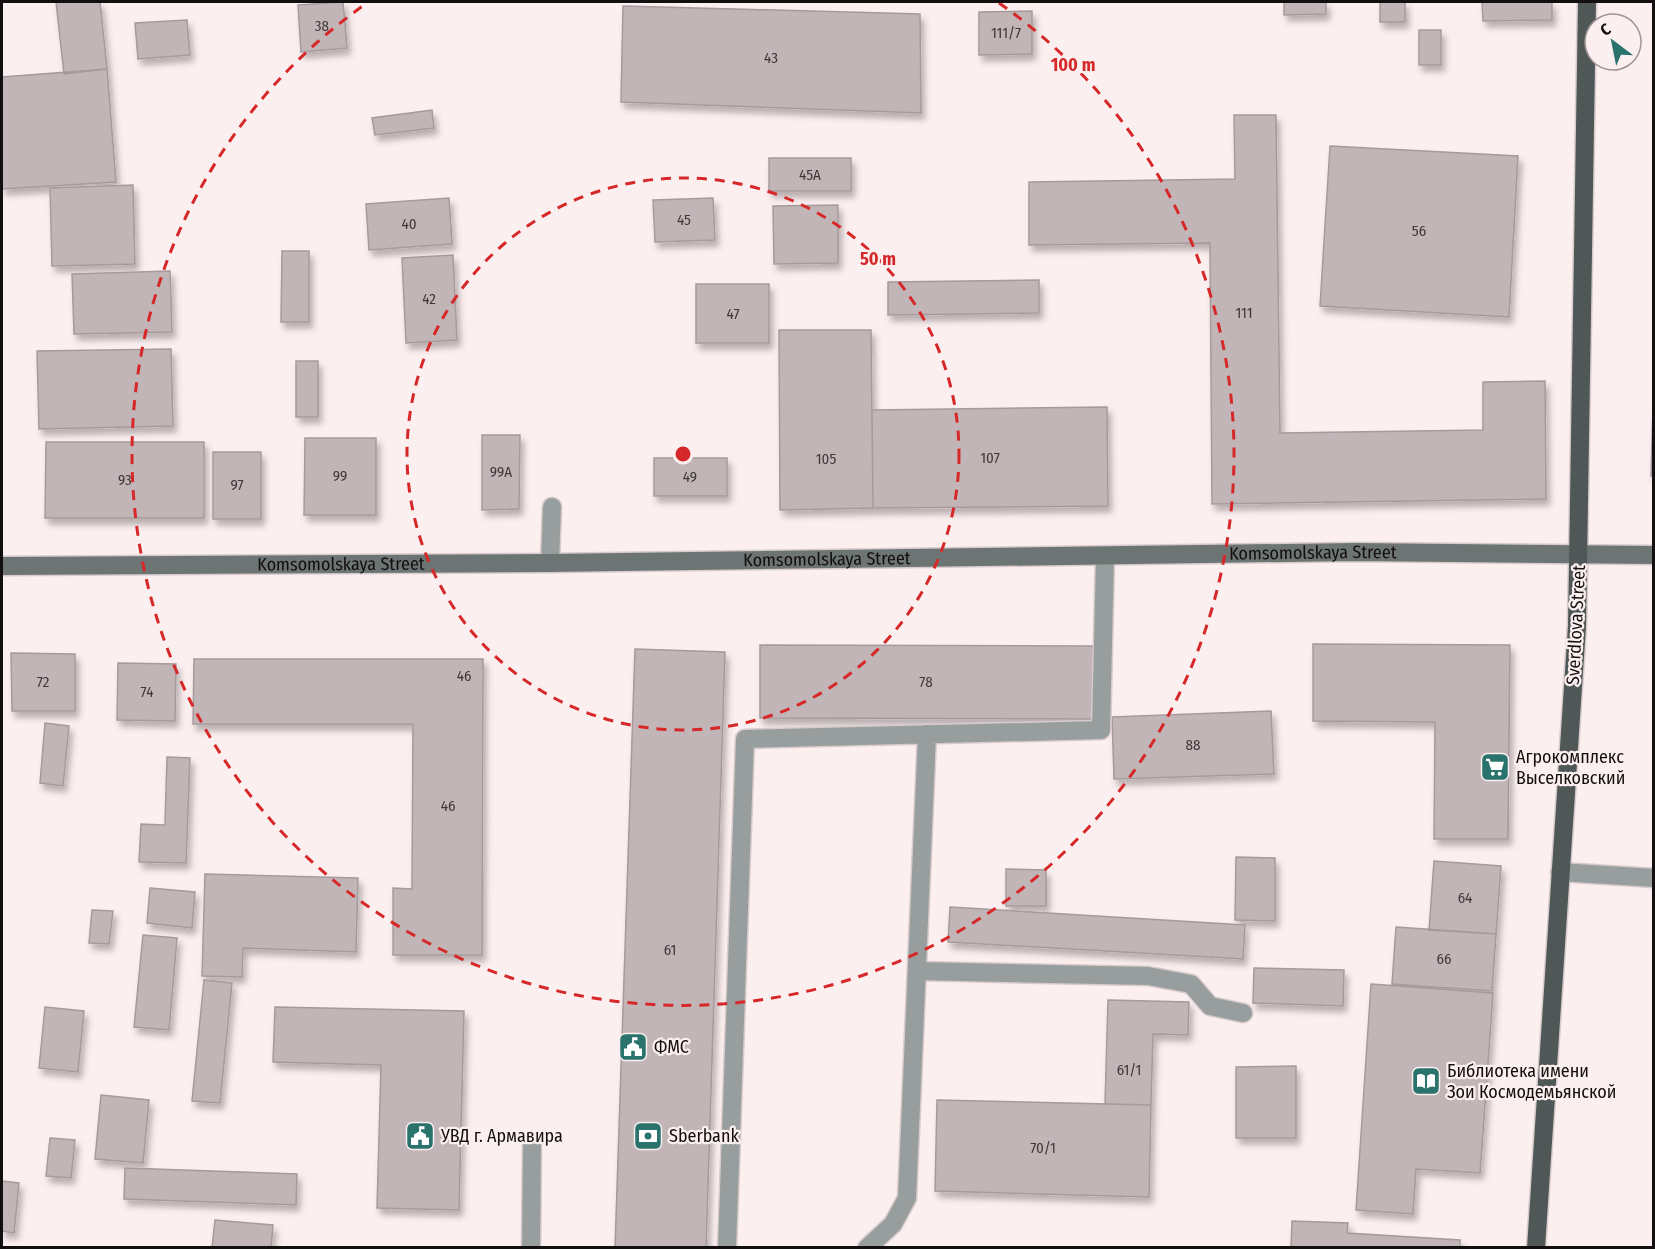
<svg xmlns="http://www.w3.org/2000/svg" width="1655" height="1249" font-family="'Fira Sans Condensed',sans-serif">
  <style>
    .building { fill: #c2b5b7; stroke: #a79a9c; stroke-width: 1.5; filter: url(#shadow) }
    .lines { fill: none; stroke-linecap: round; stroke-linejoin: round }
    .lane-casing { stroke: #d7cbcc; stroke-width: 21 }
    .street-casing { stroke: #d7cbcc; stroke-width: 21 }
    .secondary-casing { stroke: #d7cbcc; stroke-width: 21 }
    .primary-casing { stroke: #d7cbcc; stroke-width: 21 }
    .lane { stroke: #989e9d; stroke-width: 18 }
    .street { stroke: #989e9d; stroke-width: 18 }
    .secondary { stroke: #6d7574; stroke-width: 18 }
    .primary { stroke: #4f5857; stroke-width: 18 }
    .ring { fill: none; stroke: #d62828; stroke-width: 3; stroke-dasharray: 10 8 }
    .labels { text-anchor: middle; stroke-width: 4.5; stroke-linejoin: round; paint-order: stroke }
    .number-label { font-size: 15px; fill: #3f3839 }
    .street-label { font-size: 18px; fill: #130e0f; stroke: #fceff0 }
    .poi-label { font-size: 18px; fill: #130e0f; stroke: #fceff0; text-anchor: start }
    .centre { fill: #d62828; stroke: #fceff0; stroke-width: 3 }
    .ring-label { font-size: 18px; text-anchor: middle; font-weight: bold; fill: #d62828; stroke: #fceff0; stroke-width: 4.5; stroke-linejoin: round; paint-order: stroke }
  </style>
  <defs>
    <filter id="shadow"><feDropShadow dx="3.5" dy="6" stdDeviation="3" flood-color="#0004"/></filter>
  </defs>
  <rect width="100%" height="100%" fill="#fceff0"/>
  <!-- building -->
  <path class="building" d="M 56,2 L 100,2 L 107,69 L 64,74 Z
    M 343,2 L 347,48 L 301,52 L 298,5 Z
    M 1284,2 L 1326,2 L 1326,14 L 1284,15 Z
    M 1380,2 L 1405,2 L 1405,22 L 1380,22 Z
    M 1482,2 L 1552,2 L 1552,20 L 1483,21 Z
    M 623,6 L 920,14 L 921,113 L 621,102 Z
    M 1032,11 L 1032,54 L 979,55 L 979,12 Z
    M 187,20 L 190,55 L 138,59 L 135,23 Z
    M 1419,30 L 1441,30 L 1441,65 L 1419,65 Z
    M 107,69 L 116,182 L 2,189 L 2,77 Z
    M 432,110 L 434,128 L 375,135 L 372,118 Z
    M 1234,115 L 1276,115 L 1280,433 L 1483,430 L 1483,382 L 1545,381 L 1546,499 L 1212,504 L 1210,243 L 1029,245 L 1029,182 L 1235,179 Z
    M 1330,146 L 1518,156 L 1509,317 L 1320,306 Z
    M 769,158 L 851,158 L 851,191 L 769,191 Z
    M 133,185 L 135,264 L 52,266 L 50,188 Z
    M 449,198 L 452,244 L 369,250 L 366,204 Z
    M 713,198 L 715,240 L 655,242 L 653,200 Z
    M 838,205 L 838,263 L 774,264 L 773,206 Z
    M 282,251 L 309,251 L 309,322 L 281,322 Z
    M 453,255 L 457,340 L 406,343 L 402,258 Z
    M 170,271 L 172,332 L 74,334 L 72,274 Z
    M 1039,280 L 1039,313 L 888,315 L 888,282 Z
    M 696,284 L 769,284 L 769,343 L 696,343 Z
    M 779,330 L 871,330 L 873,508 L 780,510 Z
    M 171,349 L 173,426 L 39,429 L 37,351 Z
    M 296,361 L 318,361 L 318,417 L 296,417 Z
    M 1107,407 L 1108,506 L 873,508 L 872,410 Z
    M 1653,408 L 1654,408 L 1654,476 L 1651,476 Z
    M 482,435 L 520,435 L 519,509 L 482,510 Z
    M 305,438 L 376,438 L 376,515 L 304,515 Z
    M 46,442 L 204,442 L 204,518 L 45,518 Z
    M 213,452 L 261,452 L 261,519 L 213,519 Z
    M 654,458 L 727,458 L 727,496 L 654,496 Z
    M 1313,644 L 1510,645 L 1508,839 L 1434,839 L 1435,722 L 1313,721 Z
    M 760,645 L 1093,646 L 1092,719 L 760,718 Z
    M 635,649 L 725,652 L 706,1248 L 615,1248 Z
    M 11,653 L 75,654 L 75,711 L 12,711 Z
    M 194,659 L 483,659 L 482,955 L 393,955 L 393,888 L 412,889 L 413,724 L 193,724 Z
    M 118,663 L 176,664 L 175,721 L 117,720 Z
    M 1271,711 L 1274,774 L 1114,779 L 1112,717 Z
    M 45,723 L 69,726 L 63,786 L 40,783 Z
    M 167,757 L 190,758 L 186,863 L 139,862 L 141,824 L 165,825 Z
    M 1236,857 L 1275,858 L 1275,921 L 1235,920 Z
    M 1434,861 L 1501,866 L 1496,934 L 1429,930 Z
    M 1006,869 L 1046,870 L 1046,906 L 1006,906 Z
    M 205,874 L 358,878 L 356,952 L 243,948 L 242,977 L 202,976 Z
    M 150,888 L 195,892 L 192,928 L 147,923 Z
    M 950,907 L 1245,925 L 1243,959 L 948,942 Z
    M 92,910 L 113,911 L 109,944 L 89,943 Z
    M 1396,927 L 1496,934 L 1492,991 L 1392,984 Z
    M 143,935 L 177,938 L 169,1030 L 134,1027 Z
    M 1254,968 L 1344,970 L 1343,1006 L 1253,1003 Z
    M 204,980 L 232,983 L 220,1103 L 192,1101 Z
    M 1371,984 L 1493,993 L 1480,1173 L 1416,1169 L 1413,1214 L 1356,1210 Z
    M 1108,1000 L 1189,1002 L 1188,1035 L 1153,1034 L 1151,1105 L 1105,1104 Z
    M 45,1007 L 84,1011 L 78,1072 L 39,1068 Z
    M 275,1007 L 464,1011 L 459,1210 L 377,1208 L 381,1065 L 273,1062 Z
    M 1296,1066 L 1296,1138 L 1236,1138 L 1236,1067 Z
    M 101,1095 L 149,1100 L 143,1163 L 95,1159 Z
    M 937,1100 L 1151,1105 L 1149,1197 L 935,1191 Z
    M 50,1138 L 75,1140 L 71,1178 L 46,1176 Z
    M 125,1168 L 297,1174 L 296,1205 L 124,1199 Z
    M 2,1181 L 19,1183 L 14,1233 L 2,1231 Z
    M 215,1220 L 273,1225 L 271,1248 L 212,1248 Z
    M 1292,1221 L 1348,1223 L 1347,1233 L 1460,1240 L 1460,1248 L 1291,1248 Z"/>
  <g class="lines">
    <!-- lane casing -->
    <g class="lane-casing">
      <path id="lane" d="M 1560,872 L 1654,878
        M 917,971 L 1148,976 L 1191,984 L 1210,1006 L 1243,1013
        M 531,1248 L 532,1146
        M 727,1248 L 745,739 L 1101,730 L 1105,556
        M 867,1248 L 893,1224 L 907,1198 L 927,734"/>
    </g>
    <!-- street casing -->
    <g class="street-casing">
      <path id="street" d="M 550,563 L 552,507"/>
    </g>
    <!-- secondary casing -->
    <g class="secondary-casing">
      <g id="secondary">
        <path id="s1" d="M 2,566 L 550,563 L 1354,552 L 1654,555"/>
      </g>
    </g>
    <!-- primary casing -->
    <g class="primary-casing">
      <path id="primary" d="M 1536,1248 L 1577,626 L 1587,2"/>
    </g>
    <!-- lane -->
    <use href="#lane" class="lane"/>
    <!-- street -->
    <use href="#street" class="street"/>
    <!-- secondary -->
    <use href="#secondary" class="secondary"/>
    <!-- primary -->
    <use href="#primary" class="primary"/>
  </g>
  <!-- distance rings -->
  <g class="ring">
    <circle cx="683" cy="454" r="276"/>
    <path d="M999 3A551 551 0 1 1 367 3"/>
  </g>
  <!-- icons -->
  <defs>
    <g id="supermarket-square" transform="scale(1.5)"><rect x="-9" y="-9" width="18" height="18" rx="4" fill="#2a736d" stroke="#fceff0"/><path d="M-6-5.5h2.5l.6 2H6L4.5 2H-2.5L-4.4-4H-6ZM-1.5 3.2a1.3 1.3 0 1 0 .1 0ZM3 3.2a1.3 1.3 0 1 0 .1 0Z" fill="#fff"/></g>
    <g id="civic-square" transform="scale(1.5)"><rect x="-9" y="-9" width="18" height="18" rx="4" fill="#2a736d" stroke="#fceff0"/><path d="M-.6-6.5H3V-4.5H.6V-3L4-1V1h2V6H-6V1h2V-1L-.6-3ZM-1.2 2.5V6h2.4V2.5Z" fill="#fff"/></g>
    <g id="library-square" transform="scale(1.5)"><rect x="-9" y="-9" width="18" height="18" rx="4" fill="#2a736d" stroke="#fceff0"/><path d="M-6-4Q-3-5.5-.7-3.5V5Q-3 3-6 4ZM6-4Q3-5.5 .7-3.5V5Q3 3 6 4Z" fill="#fff"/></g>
    <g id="bank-square" transform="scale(1.5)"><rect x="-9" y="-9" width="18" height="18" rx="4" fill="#2a736d" stroke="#fceff0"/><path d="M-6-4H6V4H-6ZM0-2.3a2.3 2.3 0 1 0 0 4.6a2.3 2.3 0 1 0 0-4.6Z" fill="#fff"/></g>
  </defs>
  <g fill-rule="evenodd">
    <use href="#supermarket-square" x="1495" y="767"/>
    <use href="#civic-square" x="633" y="1047"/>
    <use href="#library-square" x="1426" y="1081"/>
    <use href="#civic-square" x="420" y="1136"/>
    <use href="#bank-square" x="648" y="1136"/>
  </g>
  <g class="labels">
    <!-- number labels -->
    <g class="number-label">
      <text x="322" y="31">38</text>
      <text x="1006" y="38">111/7</text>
      <text x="771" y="63">43</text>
      <text x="810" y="180">45А</text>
      <text x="684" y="225">45</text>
      <text x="409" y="229">40</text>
      <text x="1419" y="236">56</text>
      <text x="429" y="304">42</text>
      <text x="1244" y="318">111</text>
      <text x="733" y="319">47</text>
      <text x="990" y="463">107</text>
      <text x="826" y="464">105</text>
      <text x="501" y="477">99А</text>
      <text x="340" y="481">99</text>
      <text x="690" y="482">49</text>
      <text x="125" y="485">93</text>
      <text x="237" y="490">97</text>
      <text x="464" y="681">46</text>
      <text x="43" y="687">72</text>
      <text x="926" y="687">78</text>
      <text x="147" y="697">74</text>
      <text x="1193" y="750">88</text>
      <text x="448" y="811">46</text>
      <text x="1465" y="903">64</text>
      <text x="670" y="955">61</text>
      <text x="1444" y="964">66</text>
      <text x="1129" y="1075">61/1</text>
      <text x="1043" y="1153">70/1</text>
    </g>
    <!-- street labels -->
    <g class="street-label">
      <text dy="6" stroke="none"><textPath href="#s1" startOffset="1311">Komsomolskaya Street</textPath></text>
      <text dy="6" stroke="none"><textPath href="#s1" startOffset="825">Komsomolskaya Street</textPath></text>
      <text dy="6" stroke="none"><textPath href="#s1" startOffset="339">Komsomolskaya Street</textPath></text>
      <text transform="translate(1576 625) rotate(-87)" y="6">Sverdlova Street</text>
    </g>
    <!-- poi labels -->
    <g class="poi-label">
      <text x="1516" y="763">Агрокомплекс<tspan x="1516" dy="21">Выселковский</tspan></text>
      <text x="654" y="1053">ФМС</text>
      <text x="1447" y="1077">Библиотека имени<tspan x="1447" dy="21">Зои Космодемьянской</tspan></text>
      <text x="441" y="1142">УВД г. Армавира</text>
      <text x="669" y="1142">Sberbank</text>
    </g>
  </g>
  <circle cx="683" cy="454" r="9" class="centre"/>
  <g class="ring-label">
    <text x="1073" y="71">100 m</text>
    <text x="878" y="265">50 m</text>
  </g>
  <!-- border -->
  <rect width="1655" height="1249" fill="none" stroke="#130e0f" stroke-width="6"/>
  <!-- north arrow -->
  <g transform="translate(1613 42) rotate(328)"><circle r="28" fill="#fceff0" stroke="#9f9596" stroke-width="1.5"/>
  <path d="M0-4.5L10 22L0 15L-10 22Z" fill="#2a736d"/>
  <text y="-9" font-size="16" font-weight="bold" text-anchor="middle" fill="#130e0f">С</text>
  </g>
</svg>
